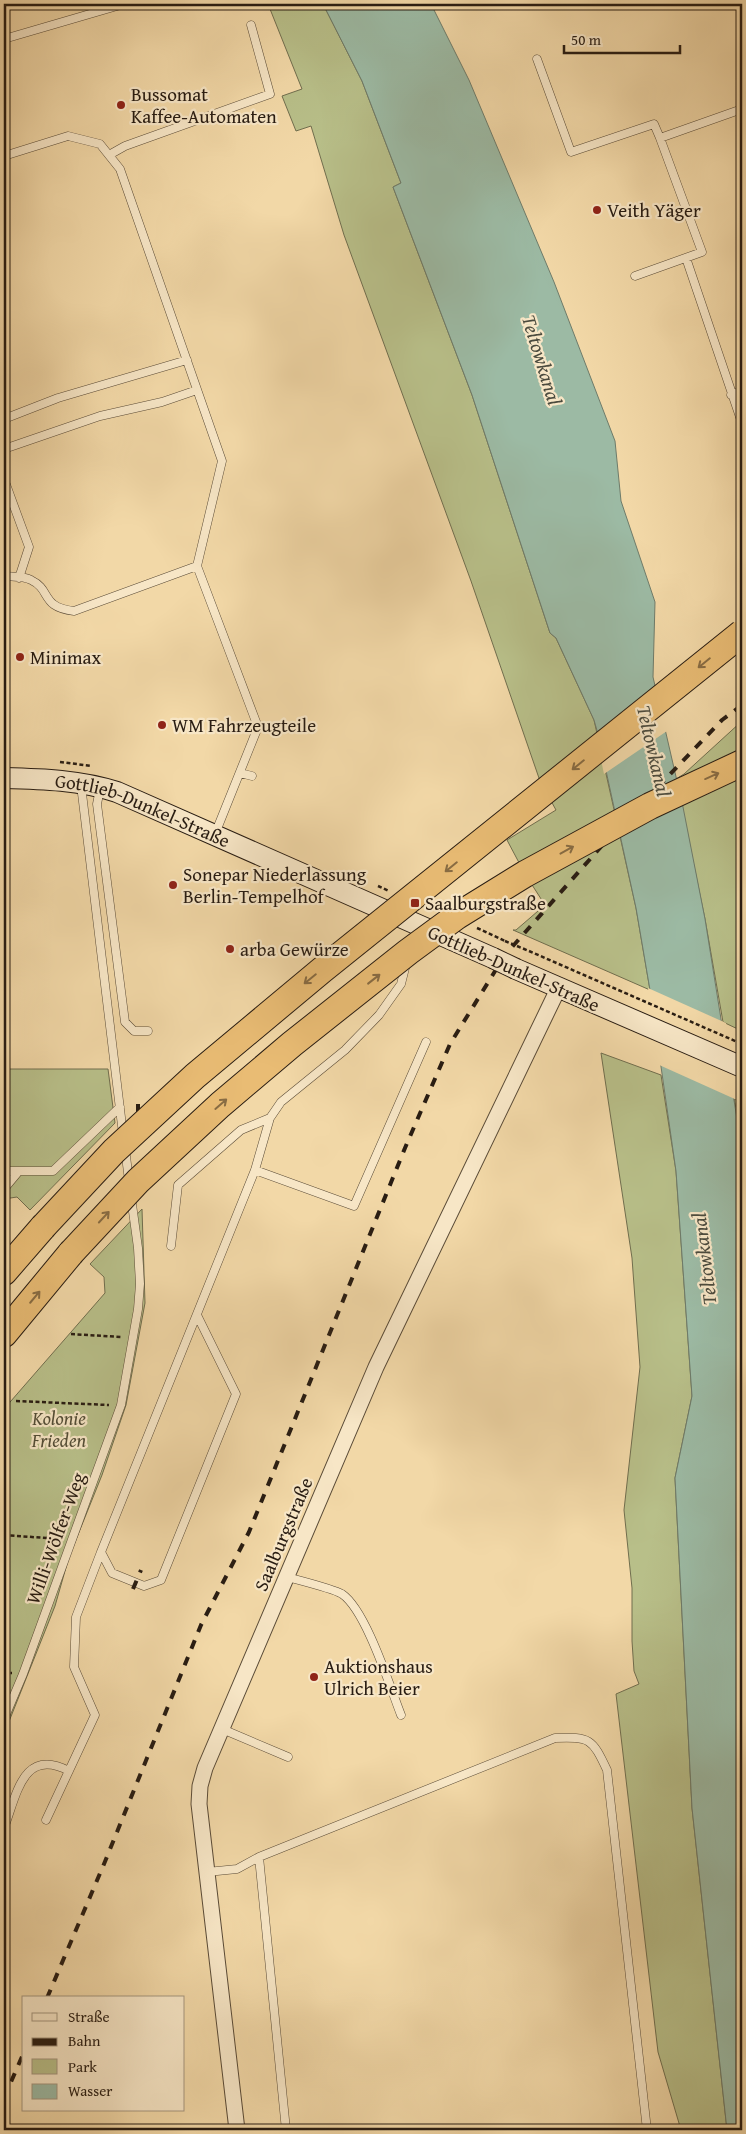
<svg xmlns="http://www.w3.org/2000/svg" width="746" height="2134" font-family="'Gentium Book Plus',serif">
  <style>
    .green { fill: #b8bf89; stroke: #706e4e }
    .water { fill: #9cbaa4; stroke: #6e7b6a }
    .pier { fill: #f2d8a7 }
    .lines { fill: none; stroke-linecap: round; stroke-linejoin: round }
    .lane-casing { stroke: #5a4b37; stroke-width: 9 }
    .street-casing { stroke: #5a4b37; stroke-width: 17 }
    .secondary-casing { stroke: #281c12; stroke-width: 22 }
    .highway-casing { stroke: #281c12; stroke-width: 28 }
    .path { stroke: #281c12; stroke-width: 2.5; stroke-dasharray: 4 2.5; stroke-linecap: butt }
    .lane { stroke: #f7e6c6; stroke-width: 8 }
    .street { stroke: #f7e6c6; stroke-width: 15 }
    .secondary { stroke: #f7e6c6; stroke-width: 20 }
    .highway { stroke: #e9bc74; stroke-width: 26 }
    .rail { stroke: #281c12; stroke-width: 4; stroke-dasharray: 9 9; stroke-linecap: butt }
    .secondary-bridge-casing { stroke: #281c12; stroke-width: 22; stroke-linecap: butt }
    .highway-bridge-casing { stroke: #281c12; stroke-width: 28; stroke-linecap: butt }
    .path-bridge { stroke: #281c12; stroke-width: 2.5; stroke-dasharray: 4 2.5; stroke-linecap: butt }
    .secondary-bridge { stroke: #f7e6c6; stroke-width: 20 }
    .highway-bridge { stroke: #e9bc74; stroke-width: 26 }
    .oneway { stroke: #886c43 }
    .poi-dot { fill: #8f2418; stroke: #f7e6c6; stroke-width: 2 }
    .labels { text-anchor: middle; stroke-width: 4.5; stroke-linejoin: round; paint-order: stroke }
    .poi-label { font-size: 19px; fill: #281c12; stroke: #f7e6c6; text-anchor: start }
    .street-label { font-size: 19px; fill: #281c12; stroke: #f7e6c6 }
    .park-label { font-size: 19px; font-style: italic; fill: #534d36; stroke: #f7e6c6 }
    .water-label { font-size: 20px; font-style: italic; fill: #4b4b3e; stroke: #f7e6c6 }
  </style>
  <rect width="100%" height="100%" fill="#f2d8a7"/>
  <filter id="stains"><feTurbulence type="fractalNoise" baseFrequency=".004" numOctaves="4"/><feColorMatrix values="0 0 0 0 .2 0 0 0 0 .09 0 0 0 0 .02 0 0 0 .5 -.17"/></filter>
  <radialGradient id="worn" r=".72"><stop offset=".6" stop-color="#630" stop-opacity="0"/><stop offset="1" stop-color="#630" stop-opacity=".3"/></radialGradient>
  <!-- green -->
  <path class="green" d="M 268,4 L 323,4 L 362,81 L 401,183 L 393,187 L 472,395 L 550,633 L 556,638 L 594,720 L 636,908 L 650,990 L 513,930 L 516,930 L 545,905 L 525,874 L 507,840 L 556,810 L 540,781 L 471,581 L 344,235 L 311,126 L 296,131 L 282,96 L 302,89 Z
    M 742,721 L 742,1031 L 723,1022 L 705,919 L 676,779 L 684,774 Z
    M 601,1053 L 661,1075 L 676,1171 L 692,1396 L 675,1478 L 692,1808 L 727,2130 L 681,2130 L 658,2052 L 616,1694 L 639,1684 L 634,1671 L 632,1641 L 632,1588 L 624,1510 L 640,1367 L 632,1258 Z
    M 4,1069 L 108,1069 L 115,1123 L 30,1210 L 17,1197 L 4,1199 Z
    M 734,1099 L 742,1102 L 742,1136 Z
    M 142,1209 L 145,1303 L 126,1405 L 102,1475 L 69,1557 L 55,1606 L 4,1734 L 4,1409 L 105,1293 L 104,1277 L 90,1264 Z"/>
  <!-- water -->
  <path class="water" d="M 323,4 L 431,4 L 469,80 L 554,282 L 615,441 L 621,501 L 655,602 L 653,677 L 683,807 L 705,919 L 737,1119 L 742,1136 L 742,2130 L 727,2130 L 692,1808 L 675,1478 L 692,1396 L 676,1171 L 650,990 L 636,908 L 598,734 L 594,720 L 556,638 L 550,633 L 472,395 L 393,187 L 401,183 L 362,81 Z"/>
  <!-- pier -->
  <path class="pier" d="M 658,686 L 667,731 L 604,774 L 596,736 Z
    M 648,988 L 726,1023 L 737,1100 L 657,1064 Z"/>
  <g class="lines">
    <!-- lane casing -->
    <g class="lane-casing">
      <path id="lane" d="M 4,39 L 124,4
        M 537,59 L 571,152 L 654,124 L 660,138 L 742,109
        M 109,155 L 125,146 L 270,94 L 251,25
        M 4,156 L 68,136 L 100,144 L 120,169 L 222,461 L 197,566 L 258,727 L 215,834
        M 686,258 L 742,423
        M 635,276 L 702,252 L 660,138
        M 731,395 L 742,391
        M 4,419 L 58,398 L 187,360
        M 4,449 L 100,416 L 162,402 L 197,390
        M 4,479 L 29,547 L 19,578
        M 4,576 C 12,577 24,576 31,580 C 52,590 40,607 74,611 L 197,566
        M 240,773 L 252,776
        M 81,785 L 123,1134
        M 100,789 L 97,804 L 125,1022 L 134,1031 L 148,1031
        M 125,1148 L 129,1181
        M 255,1170 L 354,1206 L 426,1042
        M 4,1171 L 19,1171
        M 4,1189 L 19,1171 L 53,1171 L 120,1107
        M 171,1246 L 178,1185 L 241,1130 L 270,1118
        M 197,1315 L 236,1394 L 161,1580 L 144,1586 L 112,1573 L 101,1552 L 255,1170 L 270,1118 L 281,1102 L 345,1050 L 379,1015 L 401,984 L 406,964
        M 287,1577 C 298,1580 334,1589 342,1594 C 366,1610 390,1687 401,1715
        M 4,1719 L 23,1674 L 121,1405 L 138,1309 L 140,1284 L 138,1248 L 131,1197
        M 222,1729 L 288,1757
        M 46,1820 L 95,1715 L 74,1667 L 76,1617 L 101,1552
        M 4,1828 C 17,1794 23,1747 69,1771
        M 259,1857 L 555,1738 C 590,1737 592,1738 607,1770 L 647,2130
        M 207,1872 L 237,1869 L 259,1857 L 286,2130"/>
    </g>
    <!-- street casing -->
    <g class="street-casing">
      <path id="street" d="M 237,2130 L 199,1804 L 200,1786 L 205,1768 L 376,1367 L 559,987"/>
    </g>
    <!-- secondary casing -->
    <g class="secondary-casing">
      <g id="secondary">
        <path id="s1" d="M 4,778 C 43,779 80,780 117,792 L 493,958"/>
        <path d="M 516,969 L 742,1067"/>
      </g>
    </g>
    <!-- highway casing -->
    <g class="highway-casing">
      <path id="highway" d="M 4,1272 L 43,1227
        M 4,1334 L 71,1253"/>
    </g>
    <!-- path -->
    <path class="path" d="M 60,762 L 92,766
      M 378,886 L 389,891
      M 477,928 L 505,941
      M 529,951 L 742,1044
      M 71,1334 L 121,1337
      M 16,1401 L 109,1405
      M 4,1535 L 60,1539
      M 4,1673 L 12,1673"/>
    <!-- lane -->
    <use href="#lane" class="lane"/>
    <!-- street -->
    <use href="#street" class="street"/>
    <!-- secondary -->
    <use href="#secondary" class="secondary"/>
    <!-- highway -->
    <use href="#highway" class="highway"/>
    <!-- rail -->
    <path class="rail" d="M 138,1104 L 138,1113
      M 133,1589 L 141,1570
      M 47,1998 L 104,1864 L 201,1625 L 249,1532 L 405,1148 L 450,1044 L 505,955 L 607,840 L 722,720 L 742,705
      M 4,2098 L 24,2052"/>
    <!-- secondary-bridge casing -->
    <g class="secondary-bridge-casing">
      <path id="secondary-bridge" d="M 493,958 L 516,969"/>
    </g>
    <!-- highway-bridge casing -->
    <g class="highway-bridge-casing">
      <path id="highway-bridge" d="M 43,1227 L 114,1151 L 195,1076 L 322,970 L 742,633
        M 71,1253 L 138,1181 L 220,1105 L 292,1044 L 408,952 L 457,916 L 525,874 L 650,806 L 742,763"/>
    </g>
    <!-- path-bridge -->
    <path class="path-bridge" d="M 505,941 L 529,951"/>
    <!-- secondary-bridge -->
    <use href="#secondary-bridge" class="secondary-bridge"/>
    <!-- highway-bridge -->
    <use href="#highway-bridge" class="highway-bridge"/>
  </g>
  <!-- one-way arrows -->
  <defs><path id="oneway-shaft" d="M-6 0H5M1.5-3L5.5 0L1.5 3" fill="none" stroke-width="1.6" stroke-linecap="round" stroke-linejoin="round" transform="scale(1.25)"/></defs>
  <g class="oneway">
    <use href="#oneway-shaft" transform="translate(704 663) rotate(141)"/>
    <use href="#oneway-shaft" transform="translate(578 765) rotate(141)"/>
    <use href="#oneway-shaft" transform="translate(712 776) rotate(-24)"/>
    <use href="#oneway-shaft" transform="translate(567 850) rotate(-29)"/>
    <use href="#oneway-shaft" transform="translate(451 867) rotate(141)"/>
    <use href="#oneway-shaft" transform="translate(310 979) rotate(141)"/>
    <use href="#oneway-shaft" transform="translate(374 979) rotate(-38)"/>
    <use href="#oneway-shaft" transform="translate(221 1104) rotate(-41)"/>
    <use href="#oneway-shaft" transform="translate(104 1217) rotate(-47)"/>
    <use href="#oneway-shaft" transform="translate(35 1297) rotate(-50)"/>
  </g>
  <!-- markers -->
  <g class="poi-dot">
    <circle cx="121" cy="105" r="5"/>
    <circle cx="597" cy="210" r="5"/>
    <circle cx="20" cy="657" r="5"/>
    <circle cx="162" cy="725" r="5"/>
    <circle cx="173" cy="885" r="5"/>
    <rect x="410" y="898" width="10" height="10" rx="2.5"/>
    <circle cx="230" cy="949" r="5"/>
    <circle cx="314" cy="1677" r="5"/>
  </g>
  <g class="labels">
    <!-- poi labels -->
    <g class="poi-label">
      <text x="131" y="101">Bussomat<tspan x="131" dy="22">Kaffee-Automaten</tspan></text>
      <text x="607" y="217">Veith Yäger</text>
      <text x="30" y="664">Minimax</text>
      <text x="172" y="732">WM Fahrzeugteile</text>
      <text x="183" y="881">Sonepar Niederlassung<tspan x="183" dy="22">Berlin-Tempelhof</tspan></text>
      <text x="425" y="910">Saalburgstraße</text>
      <text x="240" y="956">arba Gewürze</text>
      <text x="324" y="1673">Auktionshaus<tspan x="324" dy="22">Ulrich Beier</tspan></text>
    </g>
    <!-- street labels -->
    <g class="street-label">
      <text dy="7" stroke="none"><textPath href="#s1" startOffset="144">Gottlieb-Dunkel-Straße</textPath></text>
      <text transform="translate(514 968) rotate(24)" y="7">Gottlieb-Dunkel-Straße</text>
      <text transform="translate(283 1534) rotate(-67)" y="7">Saalburgstraße</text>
      <text transform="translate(55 1538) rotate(-70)" y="7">Willi-Wölfer-Weg</text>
    </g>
    <!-- park labels -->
    <g class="park-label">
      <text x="59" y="1425">Kolonie<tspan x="59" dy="22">Frieden</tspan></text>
    </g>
    <!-- water labels -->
    <g class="water-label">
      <text transform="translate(542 360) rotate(73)" y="7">Teltowkanal</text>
      <text transform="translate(654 751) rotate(77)" y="7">Teltowkanal</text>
      <text transform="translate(704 1259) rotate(-97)" y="7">Teltowkanal</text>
    </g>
  </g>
  <!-- margin -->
  <rect width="746" height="2134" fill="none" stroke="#f2d8a7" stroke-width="20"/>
  <rect x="5" y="5" width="736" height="2124" fill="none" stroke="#281c12" stroke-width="2.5"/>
  <rect x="10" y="10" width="726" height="2114" fill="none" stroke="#281c12"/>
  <!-- legend -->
  <rect x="22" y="1996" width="162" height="115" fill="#f7e6c6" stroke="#a4957e"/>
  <rect x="32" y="2013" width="25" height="8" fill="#f7e6c6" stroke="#a4957e"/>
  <text x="68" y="2022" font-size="15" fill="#281c12">Straße</text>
  <rect x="32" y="2038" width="25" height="8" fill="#281c12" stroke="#a4957e"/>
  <text x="68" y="2046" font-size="15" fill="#281c12">Bahn</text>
  <rect x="32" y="2059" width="25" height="15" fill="#b8bf89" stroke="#a4957e"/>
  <text x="68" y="2072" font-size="15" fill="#281c12">Park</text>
  <rect x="32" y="2084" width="25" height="15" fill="#9cbaa4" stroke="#a4957e"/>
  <text x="68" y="2096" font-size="15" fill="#281c12">Wasser</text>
  <!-- scale -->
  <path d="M564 45v8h116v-8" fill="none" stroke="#281c12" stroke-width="2.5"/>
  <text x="571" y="45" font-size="15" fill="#281c12" stroke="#f7e6c6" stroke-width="4" paint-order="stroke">50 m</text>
  <rect width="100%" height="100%" filter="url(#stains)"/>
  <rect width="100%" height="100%" fill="url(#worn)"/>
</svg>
